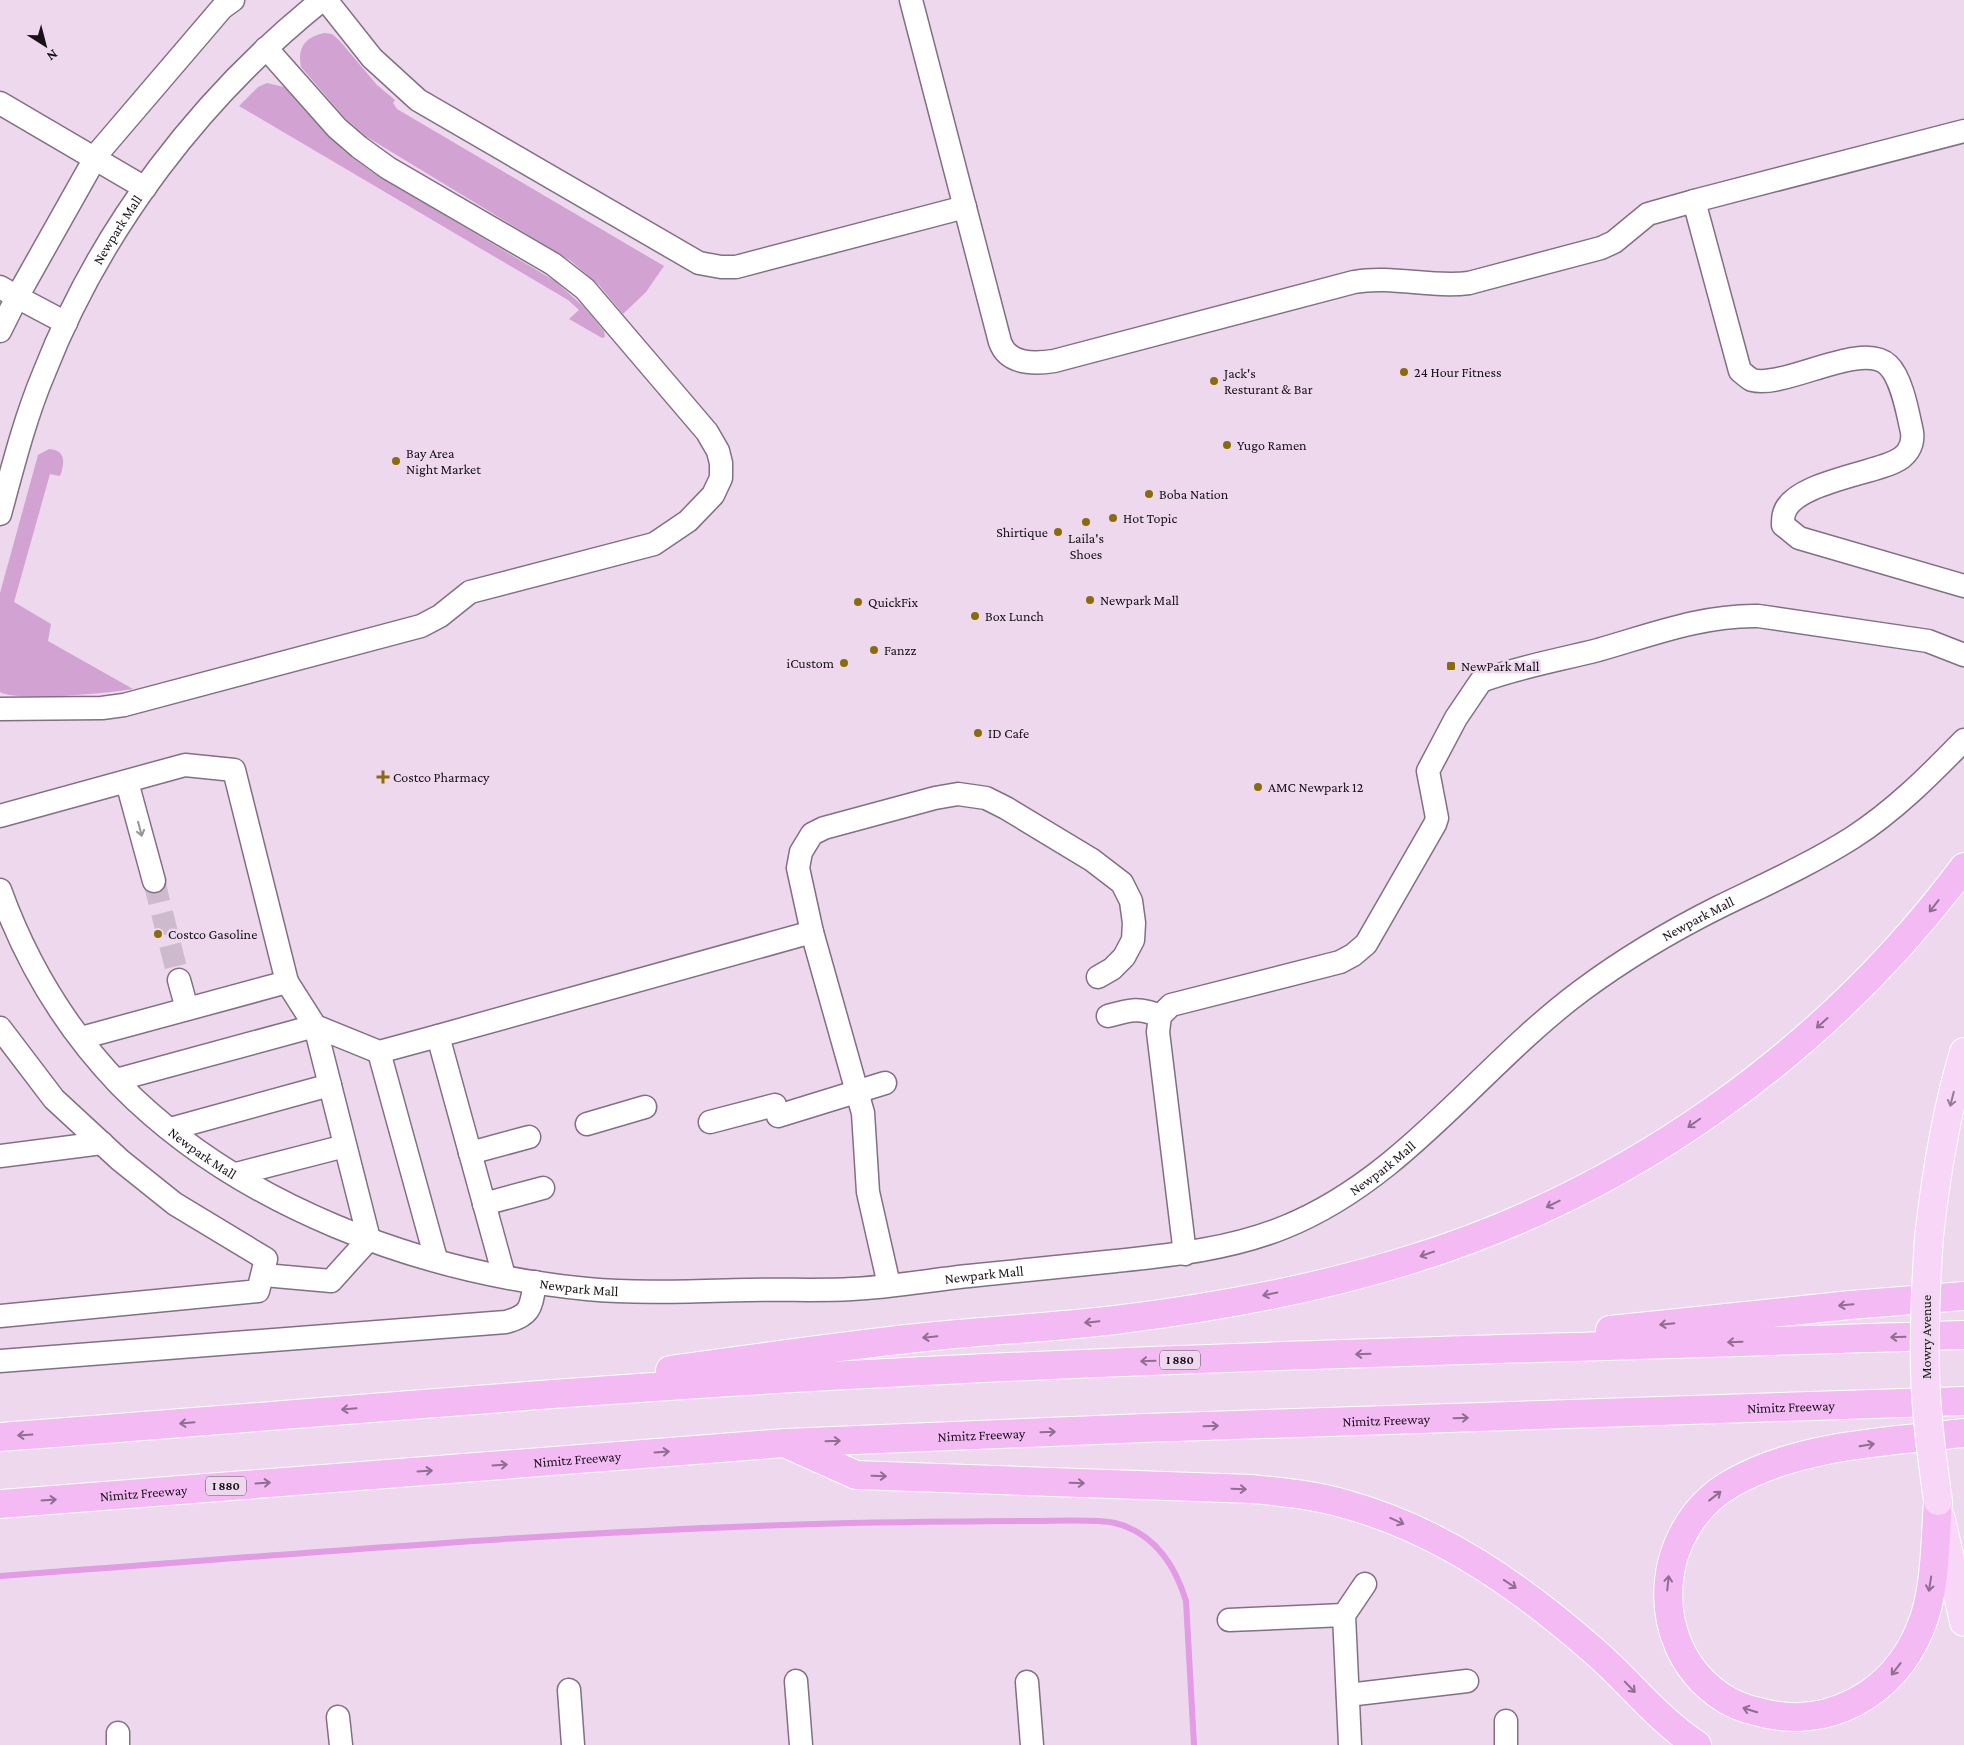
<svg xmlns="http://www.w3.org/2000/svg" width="1964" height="1745" font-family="'Crimson Pro',serif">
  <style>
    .green { fill: #d2a2d3 }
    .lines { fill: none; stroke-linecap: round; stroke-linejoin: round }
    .stream { stroke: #e29be4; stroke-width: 6 }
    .minor-tunnel { stroke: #cdbacd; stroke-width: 22; stroke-dasharray: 22 11; stroke-linecap: butt }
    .minor-casing { stroke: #827082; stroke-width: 25 }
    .major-casing { stroke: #fff; stroke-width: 30 }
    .highway-casing { stroke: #fff; stroke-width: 30 }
    .minor { stroke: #fff; stroke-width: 22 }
    .major { stroke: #f8d6f8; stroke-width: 28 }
    .highway { stroke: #f3baf4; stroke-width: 28 }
    .major-bridge-casing { stroke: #fff; stroke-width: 30; stroke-linecap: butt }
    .major-bridge { stroke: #f8d6f8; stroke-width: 28 }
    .oneway { stroke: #979497 }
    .oneway2 { stroke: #906e91 }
    .oneway3 { stroke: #937d93 }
    .poi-dot { fill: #8a6b0a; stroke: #edd8ed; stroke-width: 2 }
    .labels { text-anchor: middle; stroke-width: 5; stroke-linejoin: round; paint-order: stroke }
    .shield { fill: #edd8ed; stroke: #584d58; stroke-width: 1 }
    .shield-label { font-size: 12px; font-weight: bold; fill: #181118 }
    .street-label { font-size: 14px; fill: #181118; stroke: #edd8ed }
    .poi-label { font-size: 14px; fill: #181118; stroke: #edd8ed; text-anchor: start }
  </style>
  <rect width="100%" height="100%" fill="#edd8ed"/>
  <!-- green -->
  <path class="green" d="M 324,33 L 332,34 L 339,40 L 377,85 L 395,100 L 393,103 L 397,109 L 664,266 L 646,292 L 623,314 L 599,285 L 571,261 L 367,137 L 344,117 L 301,67 C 297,48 305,37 324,33 Z
    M 267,83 L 284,87 L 344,151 L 372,172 L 555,281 L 583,306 L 604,331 L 605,337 L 602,338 L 569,319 L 579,310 L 568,300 L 239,106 L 258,87 Z
    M 49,449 C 66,450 65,463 60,476 L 50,474 L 14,602 L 51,624 L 48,641 L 133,689 C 111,693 16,702 0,692 L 0,593 L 38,455 Z"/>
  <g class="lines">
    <!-- stream -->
    <path class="stream" d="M 0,1576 C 283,1555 566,1530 850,1523 C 911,1522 973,1521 1035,1521 C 1055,1521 1097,1519 1115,1523 C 1154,1533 1175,1565 1186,1601 L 1194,1745"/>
    <!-- minor-tunnel -->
    <path class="minor-tunnel" d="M 154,881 L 179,980"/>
    <!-- minor casing -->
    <g class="minor-casing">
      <g id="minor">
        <path d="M 326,0 L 372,58 L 418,100 L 699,263 L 721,267 L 736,267 L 965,207"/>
        <path d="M 911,0 L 1000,342 C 1008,365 1034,364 1054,361 L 1354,282 C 1392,275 1431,288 1469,283 L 1601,248 L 1614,242 L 1648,214 L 1694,201"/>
        <path d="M 0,103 L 145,188"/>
        <path d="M 1964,131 L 1694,201 L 1740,371 C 1744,374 1748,378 1752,380 C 1784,389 1862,340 1888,365 C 1902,378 1908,414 1912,432 C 1914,446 1906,457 1894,462 C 1869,474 1791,484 1784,514 C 1783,517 1783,522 1783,525 L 1799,538 L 1964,586"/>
        <path d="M 0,287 L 17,297 L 0,331"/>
        <path d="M 66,323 L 17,297 L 98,153 L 222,8 L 233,0"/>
        <path id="s1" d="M 0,514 C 13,466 25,418 44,373 C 101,227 201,97 322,0"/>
        <path d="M 0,709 L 102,708 L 124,705 L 421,626 L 440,616 L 470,592 L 654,544 L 688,521 L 713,495 L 721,478 L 721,463 L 718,451 L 707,432 L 585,289 L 553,264 L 388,168 L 359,147 L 337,128 L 266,48"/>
        <path d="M 127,782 L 154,881"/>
        <path d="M 0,816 L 185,765 L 234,770 L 287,982 L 81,1038"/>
        <path id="s2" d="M 0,890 C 26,962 67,1030 120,1085 C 239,1206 421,1273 587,1289 C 641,1294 694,1291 749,1290 C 783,1289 818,1291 852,1289 C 894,1287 936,1279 978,1275 C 1024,1270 1070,1266 1116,1261 C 1173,1255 1231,1249 1285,1227 C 1404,1179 1480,1066 1581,991 C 1624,959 1671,931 1719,907 C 1764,885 1809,865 1852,838 C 1894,811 1929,776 1964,740"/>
        <path d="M 179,980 L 187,1009"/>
        <path d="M 287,982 L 315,1026 L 379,1052 L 438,1036"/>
        <path d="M 1108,1016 C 1130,1010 1139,1007 1160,1016"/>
        <path d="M 0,1028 L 54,1099 L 120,1160 L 175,1204 L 266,1259 L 258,1291 L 0,1316"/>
        <path d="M 379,1052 L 436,1259"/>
        <path d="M 116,1080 L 315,1026 L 369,1239 L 331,1281 L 264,1275"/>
        <path d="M 778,1116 L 885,1083"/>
        <path d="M 710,1122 L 775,1105"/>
        <path d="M 587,1124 L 645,1107"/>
        <path d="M 170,1129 L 330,1085"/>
        <path d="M 470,1153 L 529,1137"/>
        <path d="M 0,1156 L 102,1143"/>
        <path d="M 236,1174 L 345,1146"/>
        <path d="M 484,1204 L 543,1188"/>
        <path d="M 1185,1254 L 1158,1032 L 1160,1016 L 1171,1005 L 1340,962 L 1353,955 L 1366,944 L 1435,824 L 1437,818 L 1428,771 L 1456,718 L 1481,681 C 1518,667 1559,660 1598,650 C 1651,635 1702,615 1758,616 L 1928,641 L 1964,655"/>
        <path d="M 504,1276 L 438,1036 L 812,932"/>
        <path d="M 889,1285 L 868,1192 L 863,1113 L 812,932 L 798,868 L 801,852 L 812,834 L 824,828 L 935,798 L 958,794 L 986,798 L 1006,808 L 1092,860 L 1122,883 L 1131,901 L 1134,923 L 1133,940 L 1124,957 L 1112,969 L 1098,977"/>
        <path d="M 0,1361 L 506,1322 C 532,1315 531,1306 535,1282"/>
        <path d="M 1229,1620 L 1344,1615"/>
        <path d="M 796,1681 L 801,1745"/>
        <path d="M 1027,1682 L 1032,1745"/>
        <path d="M 569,1690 L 573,1745"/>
        <path d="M 1348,1695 L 1467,1681"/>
        <path d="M 338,1717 L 341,1745"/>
        <path d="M 1506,1721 L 1506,1745"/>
        <path d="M 118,1733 L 118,1745"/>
        <path d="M 1350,1745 L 1344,1615 L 1365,1584"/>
      </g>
    </g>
    <!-- major casing -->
    <g class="major-casing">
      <path id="major" d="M 1929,1237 C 1936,1174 1946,1112 1964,1052
        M 1941,1519 L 1964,1622"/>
    </g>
    <!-- highway casing -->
    <g class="highway-casing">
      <g id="highway">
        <path d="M 1610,1330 L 1850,1305 L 1964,1296"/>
        <path d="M 670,1370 C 758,1358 846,1345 935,1336 C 995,1330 1055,1327 1115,1320 C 1213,1308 1312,1290 1406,1261 C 1627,1194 1826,1052 1964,867"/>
        <path d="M 0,1437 C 296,1415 591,1388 887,1373 C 1246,1354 1605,1347 1964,1335"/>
        <path d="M 791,1446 L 856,1475 L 1252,1489 C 1283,1492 1315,1495 1345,1504 C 1440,1530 1521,1587 1594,1651 C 1630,1682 1656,1718 1697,1745"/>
        <path d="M 1938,1501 C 1935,1541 1936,1593 1920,1629 C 1894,1694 1827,1731 1759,1712 C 1745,1709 1731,1704 1719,1695 C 1645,1643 1654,1527 1732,1483 C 1801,1444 1887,1442 1964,1433"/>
        <path id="s3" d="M 0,1504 L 785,1443 L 1145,1428 L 1964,1401"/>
      </g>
    </g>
    <!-- minor -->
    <use href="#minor" class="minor"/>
    <!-- major -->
    <use href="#major" class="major"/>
    <!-- highway -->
    <use href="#highway" class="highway"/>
    <!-- major-bridge casing -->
    <g class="major-bridge-casing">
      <path id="major-bridge" d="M 1929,1237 C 1926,1282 1924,1326 1925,1371 C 1926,1414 1932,1458 1938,1501"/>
    </g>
    <!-- major-bridge -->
    <use href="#major-bridge" class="major-bridge"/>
  </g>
  <!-- one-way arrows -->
  <defs><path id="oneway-shaft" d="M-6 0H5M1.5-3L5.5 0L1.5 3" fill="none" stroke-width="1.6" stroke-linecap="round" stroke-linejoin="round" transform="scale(1.25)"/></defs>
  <use class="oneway" href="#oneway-shaft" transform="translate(140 829) rotate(75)"/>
  <g class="oneway2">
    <use href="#oneway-shaft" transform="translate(1934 906) rotate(128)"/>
    <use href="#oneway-shaft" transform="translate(1822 1023) rotate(138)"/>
    <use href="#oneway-shaft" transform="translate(1694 1123) rotate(145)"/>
    <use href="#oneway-shaft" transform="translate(1553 1204) rotate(154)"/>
    <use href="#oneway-shaft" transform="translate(1427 1254) rotate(161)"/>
    <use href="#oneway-shaft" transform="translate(1270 1294) rotate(169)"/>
    <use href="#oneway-shaft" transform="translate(1846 1305) rotate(175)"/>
    <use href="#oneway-shaft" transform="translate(1092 1322) rotate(174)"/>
    <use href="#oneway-shaft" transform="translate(1667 1324) rotate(174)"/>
    <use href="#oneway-shaft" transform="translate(930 1337) rotate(174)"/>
    <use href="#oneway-shaft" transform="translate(1898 1337) rotate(178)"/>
    <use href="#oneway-shaft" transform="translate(1735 1342) rotate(178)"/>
    <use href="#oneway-shaft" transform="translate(1363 1354) rotate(178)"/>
    <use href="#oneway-shaft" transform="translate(1148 1361) rotate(178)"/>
    <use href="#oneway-shaft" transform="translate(349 1409) rotate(175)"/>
    <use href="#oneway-shaft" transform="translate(1461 1418) rotate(-2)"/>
    <use href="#oneway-shaft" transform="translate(187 1423) rotate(175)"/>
    <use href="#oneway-shaft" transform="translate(1211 1426) rotate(-2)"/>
    <use href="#oneway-shaft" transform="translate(1048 1432) rotate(-2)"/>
    <use href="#oneway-shaft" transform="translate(25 1435) rotate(176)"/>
    <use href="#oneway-shaft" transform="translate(833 1441) rotate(-2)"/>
    <use href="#oneway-shaft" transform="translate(1867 1445) rotate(-9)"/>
    <use href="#oneway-shaft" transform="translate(662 1452) rotate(-4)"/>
    <use href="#oneway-shaft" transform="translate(500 1465) rotate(-4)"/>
    <use href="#oneway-shaft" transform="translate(425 1471) rotate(-4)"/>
    <use href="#oneway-shaft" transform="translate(879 1476) rotate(2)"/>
    <use href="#oneway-shaft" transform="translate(263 1483) rotate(-4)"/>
    <use href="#oneway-shaft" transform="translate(1077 1483) rotate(2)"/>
    <use href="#oneway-shaft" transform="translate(1239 1489) rotate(2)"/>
    <use href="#oneway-shaft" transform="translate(1715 1496) rotate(-38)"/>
    <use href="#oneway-shaft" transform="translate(49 1500) rotate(-4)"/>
    <use href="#oneway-shaft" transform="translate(1397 1521) rotate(24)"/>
    <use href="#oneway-shaft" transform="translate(1668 1583) rotate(-84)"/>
    <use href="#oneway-shaft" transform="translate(1510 1584) rotate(34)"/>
    <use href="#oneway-shaft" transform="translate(1930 1584) rotate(99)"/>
    <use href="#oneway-shaft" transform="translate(1896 1669) rotate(128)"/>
    <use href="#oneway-shaft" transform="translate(1630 1687) rotate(46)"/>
    <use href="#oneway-shaft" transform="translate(1750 1710) rotate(-163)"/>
  </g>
  <use class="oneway3" href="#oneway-shaft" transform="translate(1952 1099) rotate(104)"/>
  <!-- markers -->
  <g class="poi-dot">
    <circle cx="1404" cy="372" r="5"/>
    <circle cx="1214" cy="381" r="5"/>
    <circle cx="1227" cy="445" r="5"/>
    <circle cx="396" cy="461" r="5"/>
    <circle cx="1149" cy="494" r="5"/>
    <circle cx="1113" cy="518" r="5"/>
    <circle cx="1086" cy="522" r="5"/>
    <circle cx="1058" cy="532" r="5"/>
    <circle cx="1090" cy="600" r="5"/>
    <circle cx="858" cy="602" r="5"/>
    <circle cx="975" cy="616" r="5"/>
    <circle cx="874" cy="650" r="5"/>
    <circle cx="844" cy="663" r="5"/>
    <rect x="1446" y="661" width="10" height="10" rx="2.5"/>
    <circle cx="978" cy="733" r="5"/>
    <path d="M380.5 769.5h5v5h5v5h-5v5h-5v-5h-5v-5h5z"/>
    <circle cx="1258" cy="787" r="5"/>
    <circle cx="158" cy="934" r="5"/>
  </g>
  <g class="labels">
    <!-- shield labels -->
    <g class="shield">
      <rect x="1160" y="1350.5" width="40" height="19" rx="4"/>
      <rect x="206" y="1476.5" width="40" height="19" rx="4"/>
    </g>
    <g class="shield-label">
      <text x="1180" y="1364">I 880</text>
      <text x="226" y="1490">I 880</text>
    </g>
    <!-- street labels -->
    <g class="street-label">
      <text dy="5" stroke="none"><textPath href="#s1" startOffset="309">Newpark Mall</textPath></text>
      <text dy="5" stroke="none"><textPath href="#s2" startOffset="1972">Newpark Mall</textPath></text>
      <text dy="5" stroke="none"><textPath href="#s2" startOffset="338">Newpark Mall</textPath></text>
      <text dy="5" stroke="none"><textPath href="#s2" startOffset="1568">Newpark Mall</textPath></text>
      <text dy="5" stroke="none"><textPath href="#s2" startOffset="1148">Newpark Mall</textPath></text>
      <text dy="5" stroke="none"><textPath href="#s2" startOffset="742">Newpark Mall</textPath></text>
      <text transform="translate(1926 1337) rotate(-90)" y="5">Mowry Avenue</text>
      <text dy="5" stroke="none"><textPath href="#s3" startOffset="1794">Nimitz Freeway</textPath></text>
      <text dy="5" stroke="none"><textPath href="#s3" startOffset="1389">Nimitz Freeway</textPath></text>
      <text dy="5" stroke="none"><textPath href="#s3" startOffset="984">Nimitz Freeway</textPath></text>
      <text dy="5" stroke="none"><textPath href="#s3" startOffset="579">Nimitz Freeway</textPath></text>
      <text dy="5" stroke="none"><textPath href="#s3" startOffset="144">Nimitz Freeway</textPath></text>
    </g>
    <!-- poi labels -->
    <g class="poi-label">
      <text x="1414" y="377">24 Hour Fitness</text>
      <text x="1224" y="378">Jack's<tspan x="1224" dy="16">Resturant &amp; Bar</tspan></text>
      <text x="1237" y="450">Yugo Ramen</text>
      <text x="406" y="458">Bay Area<tspan x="406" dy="16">Night Market</tspan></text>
      <text x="1159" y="499">Boba Nation</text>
      <text x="1123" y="523">Hot Topic</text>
      <text x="1048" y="537" text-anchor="end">Shirtique</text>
      <text x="1086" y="543" text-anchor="middle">Laila's<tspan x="1086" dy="16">Shoes</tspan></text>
      <text x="1100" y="605">Newpark Mall</text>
      <text x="868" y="607">QuickFix</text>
      <text x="985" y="621">Box Lunch</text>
      <text x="884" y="655">Fanzz</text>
      <text x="834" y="668" text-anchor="end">iCustom</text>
      <text x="1461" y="671">NewPark Mall</text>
      <text x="988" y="738">ID Cafe</text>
      <text x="393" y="782">Costco Pharmacy</text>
      <text x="1268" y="792">AMC Newpark 12</text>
      <text x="168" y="939">Costco Gasoline</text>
    </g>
  </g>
  <!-- north arrow -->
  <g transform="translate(45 45) rotate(144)" stroke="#edd8ed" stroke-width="4" paint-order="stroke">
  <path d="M0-4L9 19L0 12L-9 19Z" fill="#181118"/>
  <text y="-8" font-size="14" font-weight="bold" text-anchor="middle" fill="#181118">N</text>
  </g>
</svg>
